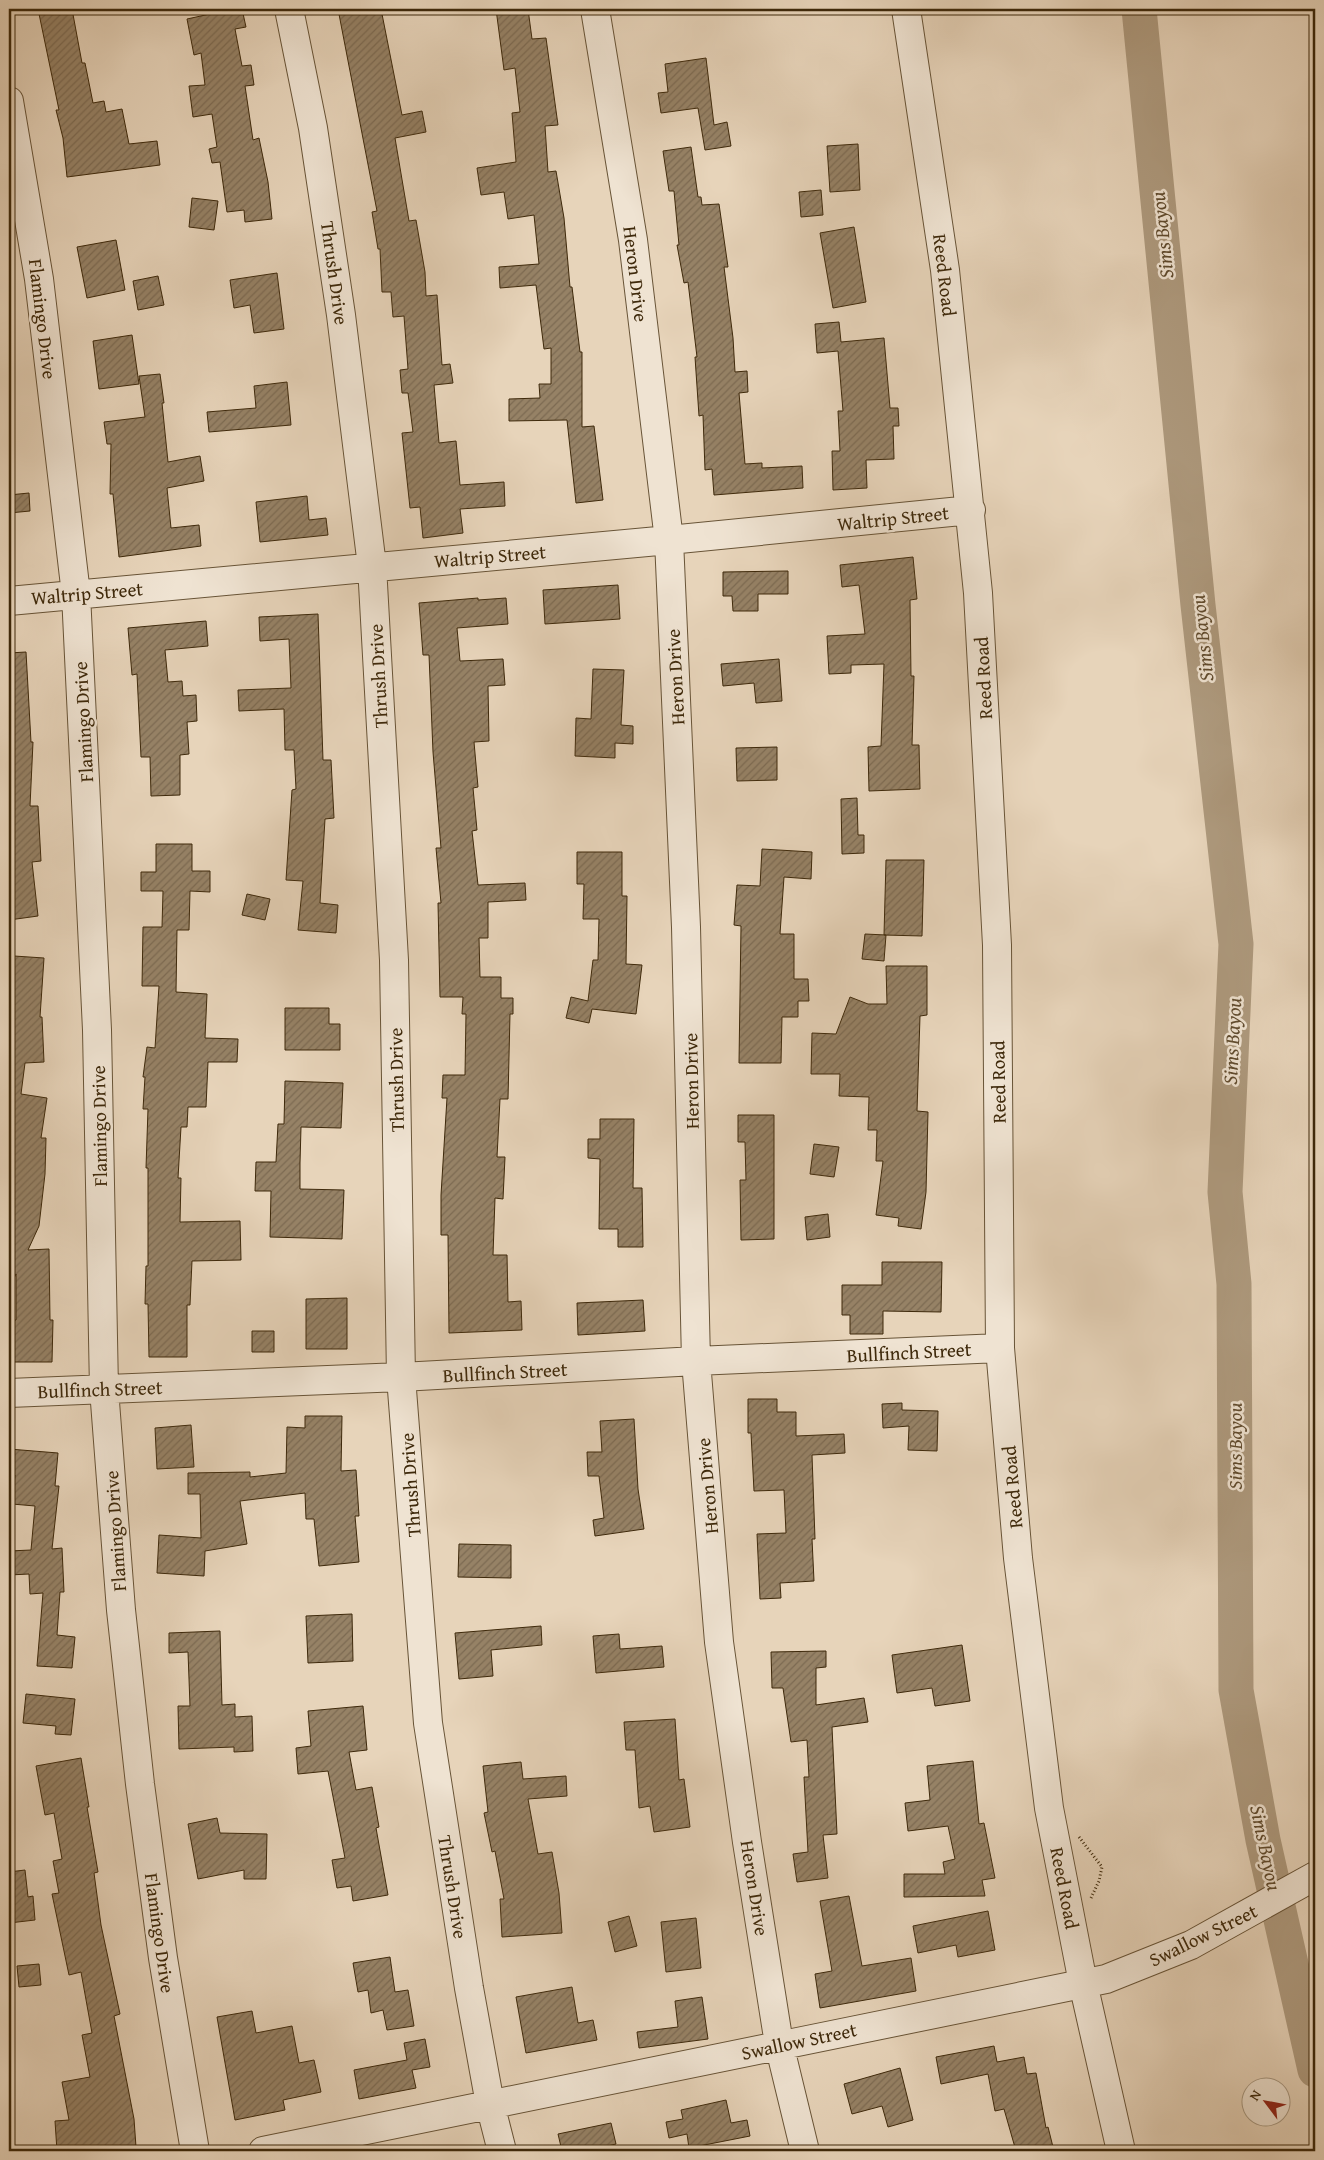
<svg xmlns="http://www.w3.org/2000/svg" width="1324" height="2160" font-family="'Gentium Book Plus',serif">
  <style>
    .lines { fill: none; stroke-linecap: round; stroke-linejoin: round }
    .river { stroke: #ae9a7e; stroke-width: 35 }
    .building { fill: url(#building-hatch); stroke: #3e290b }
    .minor-casing { stroke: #685437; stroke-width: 30 }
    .path { stroke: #3e290b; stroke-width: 3; stroke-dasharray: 1 2.5; stroke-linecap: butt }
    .minor { stroke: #efe3d2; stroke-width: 28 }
    .labels { text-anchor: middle; stroke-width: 5; stroke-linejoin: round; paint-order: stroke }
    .street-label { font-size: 19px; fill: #3e290b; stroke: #efe3d2 }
    .water-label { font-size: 20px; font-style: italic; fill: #604b2e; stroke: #efe3d2 }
  </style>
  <defs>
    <pattern id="building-hatch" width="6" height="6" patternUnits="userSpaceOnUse" patternTransform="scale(1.25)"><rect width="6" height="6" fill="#968266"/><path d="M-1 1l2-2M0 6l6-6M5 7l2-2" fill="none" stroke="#7c6a52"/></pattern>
  </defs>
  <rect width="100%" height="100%" fill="#e7d4ba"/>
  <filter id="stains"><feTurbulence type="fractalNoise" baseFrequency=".004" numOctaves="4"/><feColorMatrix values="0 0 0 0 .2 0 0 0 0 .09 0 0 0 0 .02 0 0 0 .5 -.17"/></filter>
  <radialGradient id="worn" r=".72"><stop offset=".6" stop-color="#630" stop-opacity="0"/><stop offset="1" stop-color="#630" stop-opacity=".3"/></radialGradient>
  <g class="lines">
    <!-- river -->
    <path class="river" d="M 1139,9 L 1198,605 L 1236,944 L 1225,1192 L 1234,1284 L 1236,1690 L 1263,1840 L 1315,2070"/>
  </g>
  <!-- building -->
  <path class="building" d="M 38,9 L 72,9 L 82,63 L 85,63 L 93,103 L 104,101 L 106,112 L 122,109 L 129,144 L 157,141 L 160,165 L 67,177 L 63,138 L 56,110 L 59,110 Z
    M 233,9 L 242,9 L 246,27 L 235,29 L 242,66 L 251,65 L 254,85 L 245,86 L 253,140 L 259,138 L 268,182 L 272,219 L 245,222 L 244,210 L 227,212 L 220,162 L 212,163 L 209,149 L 217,147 L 212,114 L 193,117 L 189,86 L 205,85 L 201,53 L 194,55 L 187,19 Z
    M 338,9 L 381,9 L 402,115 L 422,111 L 426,132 L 395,138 L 409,221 L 416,220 L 425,272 L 426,296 L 437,295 L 442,365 L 450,364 L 453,383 L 434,385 L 439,443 L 456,441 L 460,485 L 504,482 L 505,506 L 460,509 L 463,533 L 423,538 L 420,507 L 410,508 L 402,433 L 413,432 L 408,393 L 402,393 L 400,370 L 408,369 L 404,316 L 393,317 L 391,292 L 382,292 L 380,249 L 378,249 L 372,212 L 377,211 Z
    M 496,9 L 528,9 L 532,39 L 546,38 L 558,125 L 545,126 L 548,172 L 556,171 L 564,218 L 570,287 L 572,287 L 580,352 L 582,352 L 582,427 L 594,426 L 603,500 L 576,503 L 567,420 L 509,421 L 509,399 L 540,398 L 539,384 L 551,384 L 551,348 L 544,349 L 536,285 L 500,288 L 499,267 L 539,264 L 534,215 L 508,219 L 504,192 L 481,195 L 477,168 L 516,162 L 512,113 L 520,112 L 515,68 L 504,70 Z
    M 706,58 L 714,125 L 727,122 L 731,146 L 705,150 L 698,108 L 661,113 L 658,93 L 668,92 L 665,64 Z
    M 858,144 L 860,190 L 830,192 L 827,146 Z
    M 691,147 L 698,197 L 701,197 L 702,205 L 719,204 L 728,267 L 724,267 L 733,338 L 735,372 L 747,371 L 748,392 L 739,393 L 745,464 L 762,463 L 762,468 L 802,466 L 803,488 L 714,495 L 712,469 L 705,470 L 703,415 L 699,416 L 695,357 L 697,357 L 688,282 L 684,283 L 677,245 L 679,245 L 674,191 L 669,191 L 663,151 Z
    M 821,190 L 823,215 L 801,217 L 799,192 Z
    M 192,198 L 218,201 L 214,230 L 189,227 Z
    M 854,227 L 866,302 L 833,308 L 820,233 Z
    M 116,240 L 125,290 L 87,298 L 77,247 Z
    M 277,273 L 284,329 L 254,333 L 250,305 L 234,308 L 230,280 Z
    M 158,276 L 164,305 L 138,310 L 133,281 Z
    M 839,322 L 841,342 L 884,338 L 890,408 L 898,408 L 899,426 L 893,426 L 894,459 L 866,460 L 867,488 L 833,490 L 832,451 L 840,451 L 838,411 L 843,411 L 838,351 L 817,353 L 815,324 Z
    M 132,335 L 139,384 L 99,389 L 93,341 Z
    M 160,374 L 164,403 L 162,403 L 168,462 L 200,456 L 204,481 L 167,488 L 171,528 L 199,525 L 201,546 L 119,557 L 113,494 L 110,494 L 111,444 L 107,444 L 104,422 L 145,417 L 139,376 Z
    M 287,382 L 291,425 L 209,432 L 207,412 L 256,408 L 254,386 Z
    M 29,493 L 30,511 L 9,513 L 9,495 Z
    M 307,496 L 309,520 L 326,518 L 328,535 L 260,542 L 256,502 Z
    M 913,557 L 917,599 L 910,600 L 911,676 L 914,676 L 912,745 L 919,745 L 920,789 L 869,791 L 868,747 L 881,746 L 884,664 L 851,665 L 851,673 L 829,674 L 827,636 L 865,634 L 859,585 L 842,587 L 840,565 Z
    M 788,571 L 788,594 L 758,594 L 758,611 L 733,611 L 732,596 L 723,596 L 723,572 Z
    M 618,585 L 620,619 L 545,624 L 543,590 Z
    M 478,598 L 478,600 L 506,598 L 508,624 L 457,628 L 460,661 L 503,659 L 505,685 L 488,686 L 489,741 L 474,742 L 478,787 L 473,788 L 477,830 L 472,831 L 478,885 L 525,883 L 526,900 L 488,902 L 488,938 L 479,938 L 480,977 L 501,977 L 501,998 L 513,998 L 513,1014 L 510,1014 L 508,1099 L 500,1099 L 497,1157 L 505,1157 L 503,1199 L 495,1198 L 493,1255 L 507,1255 L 508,1302 L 521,1301 L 522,1330 L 449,1333 L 448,1235 L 441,1235 L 441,1195 L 447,1098 L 442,1098 L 443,1075 L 465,1075 L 466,1014 L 462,1014 L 463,997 L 440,997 L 438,903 L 441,903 L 436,848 L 441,848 L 433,752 L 429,655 L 423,655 L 419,603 Z
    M 318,614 L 323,760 L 331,760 L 334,818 L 325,819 L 320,903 L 338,905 L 336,933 L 298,930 L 303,881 L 286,880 L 292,790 L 296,789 L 294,750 L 285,750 L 284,709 L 239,711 L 238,690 L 291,688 L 289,639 L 260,641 L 259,617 Z
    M 206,621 L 208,646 L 165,650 L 168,682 L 182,681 L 183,696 L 196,695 L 197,721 L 187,722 L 189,754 L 180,755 L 180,795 L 151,796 L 150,757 L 141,757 L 137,674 L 132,675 L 128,628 Z
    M 26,652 L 31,742 L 33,742 L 30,806 L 38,806 L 41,861 L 32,862 L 38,916 L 9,920 L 9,884 L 11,884 L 9,849 L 9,653 Z
    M 779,659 L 782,701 L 756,703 L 754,683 L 723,686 L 721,664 Z
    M 593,669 L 624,670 L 621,725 L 633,726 L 633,744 L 615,743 L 615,758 L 575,756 L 576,718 L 591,719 Z
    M 777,747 L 777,780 L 737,781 L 736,748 Z
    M 857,798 L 858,835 L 864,835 L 864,853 L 842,854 L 841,799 Z
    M 156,844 L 192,844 L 192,871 L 210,871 L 210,892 L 190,891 L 189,930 L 177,930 L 176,992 L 207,994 L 205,1038 L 238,1039 L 237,1062 L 208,1062 L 206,1107 L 188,1107 L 187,1127 L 181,1127 L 178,1178 L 181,1178 L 180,1222 L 240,1221 L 241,1260 L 192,1261 L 190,1305 L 187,1305 L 187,1357 L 149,1357 L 148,1304 L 145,1304 L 146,1266 L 148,1266 L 148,1168 L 146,1168 L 148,1109 L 143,1109 L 145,1077 L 143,1077 L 147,1047 L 155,1048 L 159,986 L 142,986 L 143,927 L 162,927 L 163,891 L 141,891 L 141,872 L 156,872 Z
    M 762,849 L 812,852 L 811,879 L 784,877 L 780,934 L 794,934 L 794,979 L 808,979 L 809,1001 L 798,1001 L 798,1017 L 782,1017 L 781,1063 L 739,1063 L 741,926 L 734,925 L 737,885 L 760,886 Z
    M 577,852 L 622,852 L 622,896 L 627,896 L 626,964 L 642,965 L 636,1014 L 592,1009 L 589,1023 L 566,1018 L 571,997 L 588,1001 L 593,960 L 598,960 L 599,919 L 583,919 L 584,884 L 577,884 Z
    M 886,860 L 924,860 L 922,936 L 884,935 Z
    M 247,894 L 270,899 L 265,920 L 242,915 Z
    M 865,934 L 886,935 L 884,961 L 862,959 Z
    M 14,956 L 44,958 L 40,1017 L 42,1017 L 44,1062 L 25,1063 L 21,1094 L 47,1098 L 41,1138 L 46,1138 L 45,1174 L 39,1226 L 28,1250 L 49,1249 L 50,1320 L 53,1320 L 52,1362 L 9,1362 L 9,1320 L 16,1320 L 16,1274 L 9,1289 L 9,1018 Z
    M 886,966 L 927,966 L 927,1015 L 920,1016 L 917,1111 L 928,1112 L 926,1192 L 921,1229 L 898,1226 L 899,1218 L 876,1215 L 883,1161 L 876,1161 L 877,1130 L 868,1130 L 869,1097 L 839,1096 L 840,1074 L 811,1074 L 812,1033 L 836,1034 L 850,997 L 868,1004 L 887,1004 Z
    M 285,1008 L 329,1008 L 329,1024 L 340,1024 L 340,1050 L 285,1050 Z
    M 285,1081 L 343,1083 L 341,1128 L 301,1127 L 300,1163 L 300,1189 L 344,1190 L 342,1239 L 270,1237 L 271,1191 L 255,1191 L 256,1162 L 276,1162 L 278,1124 L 284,1124 Z
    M 738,1115 L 774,1115 L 774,1239 L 741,1240 L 740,1180 L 746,1180 L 745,1142 L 738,1142 Z
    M 600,1119 L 634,1119 L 633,1188 L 642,1188 L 643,1247 L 618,1247 L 618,1229 L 599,1229 L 600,1159 L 588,1158 L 588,1139 L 600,1139 Z
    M 814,1144 L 839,1147 L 834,1177 L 810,1174 Z
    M 828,1214 L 830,1237 L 807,1240 L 805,1217 Z
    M 882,1262 L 942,1262 L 941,1312 L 883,1311 L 883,1334 L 850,1334 L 850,1315 L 842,1315 L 842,1285 L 882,1285 Z
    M 347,1298 L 347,1349 L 306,1349 L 306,1299 Z
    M 643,1300 L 645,1331 L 578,1335 L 577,1303 Z
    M 252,1331 L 274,1331 L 274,1352 L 252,1352 Z
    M 748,1399 L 777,1399 L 777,1412 L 796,1412 L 796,1436 L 844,1434 L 845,1453 L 812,1455 L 815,1539 L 812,1539 L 814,1581 L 780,1583 L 781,1598 L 760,1599 L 757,1534 L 786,1533 L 784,1490 L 754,1491 L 751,1433 L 748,1433 Z
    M 902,1403 L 902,1410 L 938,1411 L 937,1451 L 908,1450 L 909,1426 L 883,1428 L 882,1404 Z
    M 305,1416 L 342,1416 L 341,1471 L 356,1470 L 359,1516 L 355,1516 L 359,1562 L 319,1566 L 314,1519 L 306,1519 L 305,1493 L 240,1501 L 247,1544 L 205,1551 L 204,1576 L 157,1573 L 159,1535 L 201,1538 L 200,1494 L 188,1494 L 188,1473 L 250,1472 L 250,1477 L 286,1473 L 287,1427 L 305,1428 Z
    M 634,1419 L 638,1489 L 644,1529 L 595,1536 L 593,1520 L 604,1518 L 599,1476 L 588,1476 L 587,1452 L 602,1452 L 600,1421 Z
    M 191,1425 L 194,1467 L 157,1469 L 155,1428 Z
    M 9,1449 L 58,1453 L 55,1486 L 59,1486 L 52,1549 L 62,1548 L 64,1592 L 60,1592 L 57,1635 L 75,1637 L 72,1668 L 37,1666 L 43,1593 L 30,1594 L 29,1574 L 9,1575 L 9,1551 L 31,1550 L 35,1506 L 12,1504 L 15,1475 L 9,1475 Z
    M 459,1544 L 511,1545 L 511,1578 L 458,1577 Z
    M 352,1614 L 353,1661 L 308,1663 L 306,1616 Z
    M 541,1626 L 542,1645 L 491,1650 L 493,1676 L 459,1679 L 455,1633 Z
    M 220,1631 L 222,1705 L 235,1704 L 235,1717 L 252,1716 L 253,1751 L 234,1752 L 234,1747 L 179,1749 L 178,1706 L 190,1706 L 188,1652 L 169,1653 L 169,1633 Z
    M 619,1634 L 620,1649 L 662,1646 L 664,1667 L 596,1673 L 593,1636 Z
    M 962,1645 L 970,1701 L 935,1706 L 932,1688 L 897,1693 L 892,1655 Z
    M 826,1651 L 826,1667 L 816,1668 L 816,1705 L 864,1698 L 868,1722 L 832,1727 L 837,1834 L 823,1835 L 828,1878 L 797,1882 L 793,1854 L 808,1852 L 804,1777 L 809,1777 L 807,1740 L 791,1742 L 783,1688 L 772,1688 L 771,1652 Z
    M 26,1694 L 75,1699 L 71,1735 L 55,1734 L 56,1726 L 23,1723 Z
    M 363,1706 L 367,1750 L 349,1752 L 356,1790 L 372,1787 L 379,1827 L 376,1828 L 388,1895 L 353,1901 L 351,1886 L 337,1888 L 332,1860 L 345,1858 L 328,1771 L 298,1774 L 296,1748 L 311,1746 L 308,1711 Z
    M 675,1719 L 679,1780 L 684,1779 L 690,1827 L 654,1832 L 650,1806 L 639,1808 L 635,1750 L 626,1750 L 624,1722 Z
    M 81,1758 L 89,1807 L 87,1807 L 98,1872 L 94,1873 L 101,1925 L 120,2014 L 114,2016 L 134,2119 L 136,2147 L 57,2151 L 55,2121 L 69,2120 L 62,2082 L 90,2077 L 82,2035 L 92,2033 L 81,1972 L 69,1975 L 52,1894 L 59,1893 L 53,1861 L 62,1859 L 54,1813 L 45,1815 L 36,1766 Z
    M 973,1761 L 979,1824 L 984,1823 L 995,1878 L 982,1880 L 985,1896 L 904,1897 L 904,1874 L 945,1874 L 943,1862 L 955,1859 L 948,1826 L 908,1831 L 905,1803 L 930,1800 L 927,1766 Z
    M 521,1762 L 523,1779 L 566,1776 L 567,1796 L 528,1799 L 538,1854 L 552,1852 L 559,1893 L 562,1933 L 502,1937 L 500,1899 L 504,1899 L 495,1851 L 492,1852 L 484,1813 L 488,1812 L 483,1766 Z
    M 217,1818 L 220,1833 L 267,1834 L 266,1879 L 244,1879 L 244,1870 L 198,1879 L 188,1824 Z
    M 25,1870 L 28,1897 L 33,1896 L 35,1920 L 9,1923 L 9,1872 Z
    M 849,1896 L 862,1966 L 911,1958 L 916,1991 L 820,2008 L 815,1974 L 832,1971 L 820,1901 Z
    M 988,1911 L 995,1950 L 958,1957 L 956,1945 L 918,1953 L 913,1926 Z
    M 629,1916 L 637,1946 L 615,1952 L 608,1922 Z
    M 696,1918 L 701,1968 L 666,1972 L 661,1922 Z
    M 390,1957 L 395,1992 L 408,1990 L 414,2026 L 387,2030 L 383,2010 L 371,2013 L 368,1990 L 358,1992 L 353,1963 Z
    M 39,1964 L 41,1985 L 19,1987 L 17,1966 Z
    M 572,1987 L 578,2023 L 593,2020 L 597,2040 L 526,2053 L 516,1997 Z
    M 702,1997 L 708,2039 L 639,2048 L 637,2032 L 678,2027 L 675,2001 Z
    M 252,2011 L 256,2033 L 292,2026 L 299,2063 L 314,2060 L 321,2092 L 283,2100 L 285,2110 L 235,2120 L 217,2017 Z
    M 425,2039 L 430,2067 L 412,2070 L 416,2088 L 359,2099 L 354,2070 L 407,2060 L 404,2043 Z
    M 994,2046 L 997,2062 L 1024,2057 L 1027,2074 L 1036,2073 L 1046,2128 L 1048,2127 L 1054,2151 L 1016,2151 L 1004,2109 L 995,2111 L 988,2074 L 941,2084 L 936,2057 Z
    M 900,2068 L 913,2120 L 888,2127 L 882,2106 L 852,2114 L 844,2084 Z
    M 726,2100 L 731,2123 L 747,2120 L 750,2136 L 689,2148 L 687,2134 L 669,2138 L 666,2122 L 683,2119 L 681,2110 Z
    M 611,2123 L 616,2144 L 594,2149 L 595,2151 L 562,2151 L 558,2134 Z"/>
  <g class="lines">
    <!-- minor casing -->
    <g class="minor-casing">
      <path id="minor" d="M 289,9 L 313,128 L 341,315 L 372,566 L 394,960 L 401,1377 L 428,1723 L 469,1988 L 490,2104 L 502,2151
        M 595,9 L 633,240 L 669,540 L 686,927 L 696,1361 L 719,1642 L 747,1842 L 779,2044 L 805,2151
        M 906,9 L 945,270 L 978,593 L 997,945 L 1000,1348 L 1018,1558 L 1049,1808 L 1083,1983 L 1121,2151
        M 9,101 L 39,279 L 76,594 L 97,1030 L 104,1389 L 121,1610 L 140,1784 L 163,1958 L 195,2151
        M 9,601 L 669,540 L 971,510
        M 9,1393 L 401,1377 L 696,1361 L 1000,1348
        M 263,2151 L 1106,1979 L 1191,1945 L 1315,1876"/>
    </g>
    <!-- path -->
    <path class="path" d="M 1079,1837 L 1102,1867 L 1099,1881 L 1091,1898"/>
    <!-- minor -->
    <use href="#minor" class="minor"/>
  </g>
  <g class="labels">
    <!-- street labels -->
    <g class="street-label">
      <text transform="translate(335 273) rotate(82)" y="7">Thrush Drive</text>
      <text transform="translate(636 274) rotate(83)" y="7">Heron Drive</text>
      <text transform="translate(945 275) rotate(83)" y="7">Reed Road</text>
      <text transform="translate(43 319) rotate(83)" y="7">Flamingo Drive</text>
      <text transform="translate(893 518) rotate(-6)" y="7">Waltrip Street</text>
      <text transform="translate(490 556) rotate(-5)" y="7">Waltrip Street</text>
      <text transform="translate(87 593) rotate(-5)" y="7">Waltrip Street</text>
      <text transform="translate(378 676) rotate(-93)" y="7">Thrush Drive</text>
      <text transform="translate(675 677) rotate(-93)" y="7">Heron Drive</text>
      <text transform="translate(983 678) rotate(-93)" y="7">Reed Road</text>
      <text transform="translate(83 722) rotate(-93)" y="7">Flamingo Drive</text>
      <text transform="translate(396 1080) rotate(-91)" y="7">Thrush Drive</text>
      <text transform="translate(691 1081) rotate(-91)" y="7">Heron Drive</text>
      <text transform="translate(998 1082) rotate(-91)" y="7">Reed Road</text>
      <text transform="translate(99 1126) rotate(-91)" y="7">Flamingo Drive</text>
      <text transform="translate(909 1352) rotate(-3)" y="7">Bullfinch Street</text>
      <text transform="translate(505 1372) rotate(-3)" y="7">Bullfinch Street</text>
      <text transform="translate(100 1389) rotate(-2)" y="7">Bullfinch Street</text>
      <text transform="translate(410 1485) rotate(-94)" y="7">Thrush Drive</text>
      <text transform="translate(707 1486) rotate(-95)" y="7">Heron Drive</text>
      <text transform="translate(1012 1487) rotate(-95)" y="7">Reed Road</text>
      <text transform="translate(115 1531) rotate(-94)" y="7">Flamingo Drive</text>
      <text transform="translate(453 1887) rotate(81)" y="7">Thrush Drive</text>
      <text transform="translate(755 1888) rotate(81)" y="7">Heron Drive</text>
      <text transform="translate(1065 1888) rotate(79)" y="7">Reed Road</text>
      <text transform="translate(160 1933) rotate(82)" y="7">Flamingo Drive</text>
      <text transform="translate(1203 1935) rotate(-26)" y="7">Swallow Street</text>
      <text transform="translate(799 2041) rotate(-12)" y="7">Swallow Street</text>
    </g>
    <!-- water labels -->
    <g class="water-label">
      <text transform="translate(1162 235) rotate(-96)" y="7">Sims Bayou</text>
      <text transform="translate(1202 638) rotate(-96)" y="7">Sims Bayou</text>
      <text transform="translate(1232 1041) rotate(-87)" y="7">Sims Bayou</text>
      <text transform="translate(1235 1446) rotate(-90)" y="7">Sims Bayou</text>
      <text transform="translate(1266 1848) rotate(78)" y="7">Sims Bayou</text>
    </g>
  </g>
  <!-- margin -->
  <rect width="1324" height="2160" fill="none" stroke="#e7d4ba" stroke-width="30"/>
  <rect x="10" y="10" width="1304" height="2140" fill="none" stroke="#3e290b" stroke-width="2.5"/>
  <rect x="15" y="15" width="1294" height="2130" fill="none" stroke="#3e290b"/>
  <!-- north arrow -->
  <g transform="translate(1266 2102) rotate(302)"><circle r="24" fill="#efe3d2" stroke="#a89982"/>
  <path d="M0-4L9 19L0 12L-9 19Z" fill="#8f2418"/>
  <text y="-8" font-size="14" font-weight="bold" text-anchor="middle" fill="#3e290b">N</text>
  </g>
  <rect width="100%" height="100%" filter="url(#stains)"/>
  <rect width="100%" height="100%" fill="url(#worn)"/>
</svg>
